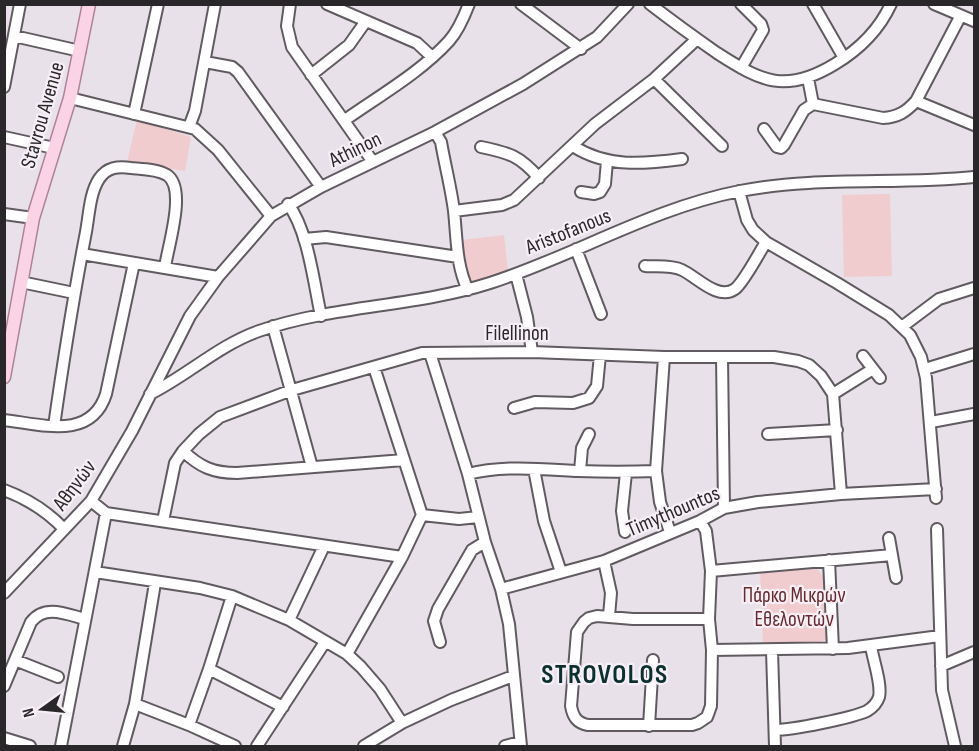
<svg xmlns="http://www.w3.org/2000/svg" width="979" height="751" font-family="'Sofia Sans Condensed',sans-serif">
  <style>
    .green { fill: #f1ccce }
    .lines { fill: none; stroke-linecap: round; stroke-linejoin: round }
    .minor-casing { stroke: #615b61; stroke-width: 14 }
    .major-casing { stroke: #ae8398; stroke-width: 15 }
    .minor { stroke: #fff; stroke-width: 10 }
    .major { stroke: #fad3e5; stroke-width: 12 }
    .labels { text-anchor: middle; stroke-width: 4.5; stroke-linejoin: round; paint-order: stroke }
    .street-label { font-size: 21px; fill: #292729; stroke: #f6eff6 }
    .park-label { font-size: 21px; fill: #662930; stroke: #f6eff6 }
    .district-label { font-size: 27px; font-weight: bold; letter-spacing: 1.5px; fill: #0c3030; stroke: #f6eff6 }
  </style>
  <rect width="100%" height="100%" fill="#e8e1e9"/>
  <!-- green -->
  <path class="green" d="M 137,120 L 191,137 L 185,171 L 127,162 Z
    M 890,194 L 892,276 L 844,277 L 842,195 Z
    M 504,235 L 508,270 L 478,282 L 468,278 L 462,240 Z
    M 816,568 L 827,581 L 829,638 L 819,643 L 763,645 L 760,571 Z"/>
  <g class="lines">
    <!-- minor casing -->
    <g class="minor-casing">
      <path id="minor" d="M 290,4 L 287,26 L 292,47 L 373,162
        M 327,4 L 417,43 L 432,57
        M 521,4 L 581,49
        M 650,4 C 672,21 694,37 717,53 C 762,82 786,94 835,64 C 860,49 879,30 891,4
        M 813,4 L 844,58
        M 934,4 L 974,21
        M 14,36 L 80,51
        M 205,62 L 232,67 L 238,72 L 321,187
        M 741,68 L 763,30 L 761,24 L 741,4
        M 311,75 L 349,45 L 366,21
        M 808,78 L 813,104
        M 654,79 L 722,146
        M 4,87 L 20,4
        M 70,98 L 195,129 L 218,150 L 271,216
        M 916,101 L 974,125
        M 134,114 L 158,4
        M 345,120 C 379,96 421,72 449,41 C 458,31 464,17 469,4
        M 189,127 L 195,111 L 215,4
        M 764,129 L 777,147 L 781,148 L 784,145 L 804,110 L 813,104 L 883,118 C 898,117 906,112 916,101 L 960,17
        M 435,132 L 441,142 C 445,165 451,188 454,211 C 457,239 456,265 468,290
        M 4,137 L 54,148
        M 573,146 C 607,168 644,164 682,159
        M 481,147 C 510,153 520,156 539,178
        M 739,191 L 747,220 L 753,230 L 766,242 L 837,283 L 889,315 L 910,335 L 921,357 L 926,378 L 936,498
        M 581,192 L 594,194 L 600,192 L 605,184 L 607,161
        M 288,204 C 308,230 314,284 321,316
        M 454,211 L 502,205 L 514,200 L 595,124 L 654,79 L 697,39
        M 4,214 L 33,218
        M 304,239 L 326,237 L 458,257
        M 576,249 L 601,314
        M 82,254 L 218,277
        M 645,266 C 657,267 671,265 682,270 C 697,277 718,301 735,289 C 744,282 759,253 766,242
        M 516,274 L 527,317 L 532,352
        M 21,282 L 74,293
        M 273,326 L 312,467
        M 903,326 L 939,299 L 974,288
        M 430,353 L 468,474 L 485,542 L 501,589 L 509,624 L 521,746
        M 863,356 L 880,378
        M 664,357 L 656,471 L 660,502 L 670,532
        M 722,357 L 724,508
        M 925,369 L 974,354
        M 150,394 C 188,375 219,345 259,331 C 334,305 415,307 490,283 C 574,256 652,208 740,191 C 817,176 897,185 974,177
        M 833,394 L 873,369
        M 514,408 L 535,402 L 573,403 L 589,398 L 597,386 L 600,355
        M 4,420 C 41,424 91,441 106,394 L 134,263
        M 931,422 L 974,414
        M 54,426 C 63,363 73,300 85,237 C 89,219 89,194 99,179 C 107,167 118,166 131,168 C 142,169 157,169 167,175 C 187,188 168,246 165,267
        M 768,434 L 837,430
        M 183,451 C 200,467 213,473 237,473 L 404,460
        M 534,469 L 544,521 L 561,572
        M 580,471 L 582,448 L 589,434
        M 468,474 C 503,465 541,469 578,471 C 604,472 630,472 656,471
        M 4,490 C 28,499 47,511 64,529
        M 91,501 L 106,513 L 402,557
        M 422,515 L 459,519 L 478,517
        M 163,521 L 175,463 L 183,451 L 199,434 L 220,417 L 292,390 L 422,353 L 532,352 L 664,357 L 774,357 L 798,361 L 809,365 L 821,376 L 833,394 L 841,494
        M 700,521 L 706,531 L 711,571 L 709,619 L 712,650 L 711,706 L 707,717 L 698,723 L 692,725 L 588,725 C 577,723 573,717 571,706 L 577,632 L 584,622 L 589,618 L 597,616 L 633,619 L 709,619
        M 937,529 L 942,690 L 955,746
        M 625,532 L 622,511 L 626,473
        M 889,538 L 896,578
        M 829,560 L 833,649
        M 604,561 L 611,593 L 609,616
        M 711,571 L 892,555
        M 95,572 L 200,588 L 232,596 L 289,620 L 347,654 L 361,667 L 380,689 L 402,723
        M 501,589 L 604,561 L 700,521 L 724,508 L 758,502 L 841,494 L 936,489
        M 4,593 L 91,501 L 132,431 L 190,316 L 218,277 L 271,216 L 321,187 L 435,132 L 523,84 L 597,37 L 628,4
        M 289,620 L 324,546
        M 440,642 L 434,621 L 438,609 L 472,550 L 485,542
        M 712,650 L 848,648 L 940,636
        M 772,651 L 775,746
        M 347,654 L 402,557 L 422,515 L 374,367
        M 15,660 L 58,677
        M 941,666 L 974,652
        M 209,669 L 283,707
        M 4,686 L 31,622 C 45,604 66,614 85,619
        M 135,704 L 189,725 L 235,746
        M 189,725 L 209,669 L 232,596
        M 649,726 L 653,660
        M 775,730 C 792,730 852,718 867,711 C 872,708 877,703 879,697 C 882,684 873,660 871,646
        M 4,738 L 30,746
        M 61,746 L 106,513
        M 123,746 L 135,704 L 155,583
        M 257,746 L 325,642
        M 364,746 L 402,723 L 451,700 L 513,676
        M 505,746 L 520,742"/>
    </g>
    <!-- major casing -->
    <g class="major-casing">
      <path id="major" d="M 4,377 L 33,218 L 70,98 L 89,4"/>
    </g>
    <!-- minor -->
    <use href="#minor" class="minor"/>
    <!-- major -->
    <use href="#major" class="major"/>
  </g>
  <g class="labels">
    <!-- street labels -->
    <g class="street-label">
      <text transform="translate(42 115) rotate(-74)" y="7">Stavrou Avenue</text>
      <text transform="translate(355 149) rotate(-26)" y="7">Athinon</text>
      <text transform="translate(568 231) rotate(-22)" y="7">Aristofanous</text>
      <text x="517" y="340">Filellinon</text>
      <text transform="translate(74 485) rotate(-53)" y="7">Αθηνών</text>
      <text transform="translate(673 511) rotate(-23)" y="7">Timythountos</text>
    </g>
    <!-- park labels -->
    <g class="park-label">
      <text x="794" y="602">Πάρκο Μικρών<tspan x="794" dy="24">Εθελοντών</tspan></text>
    </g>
    <!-- district labels -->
    <g class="district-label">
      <text x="605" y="683">STROVOLOS</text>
    </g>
  </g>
  <!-- border -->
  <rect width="979" height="751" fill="none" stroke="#292729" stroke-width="12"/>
  <!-- north arrow -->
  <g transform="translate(42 709) rotate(255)" stroke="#f6eff6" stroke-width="4.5" paint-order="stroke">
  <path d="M0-4.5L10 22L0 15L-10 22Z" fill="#292729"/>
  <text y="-9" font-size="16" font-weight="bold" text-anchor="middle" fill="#292729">N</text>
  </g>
</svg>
